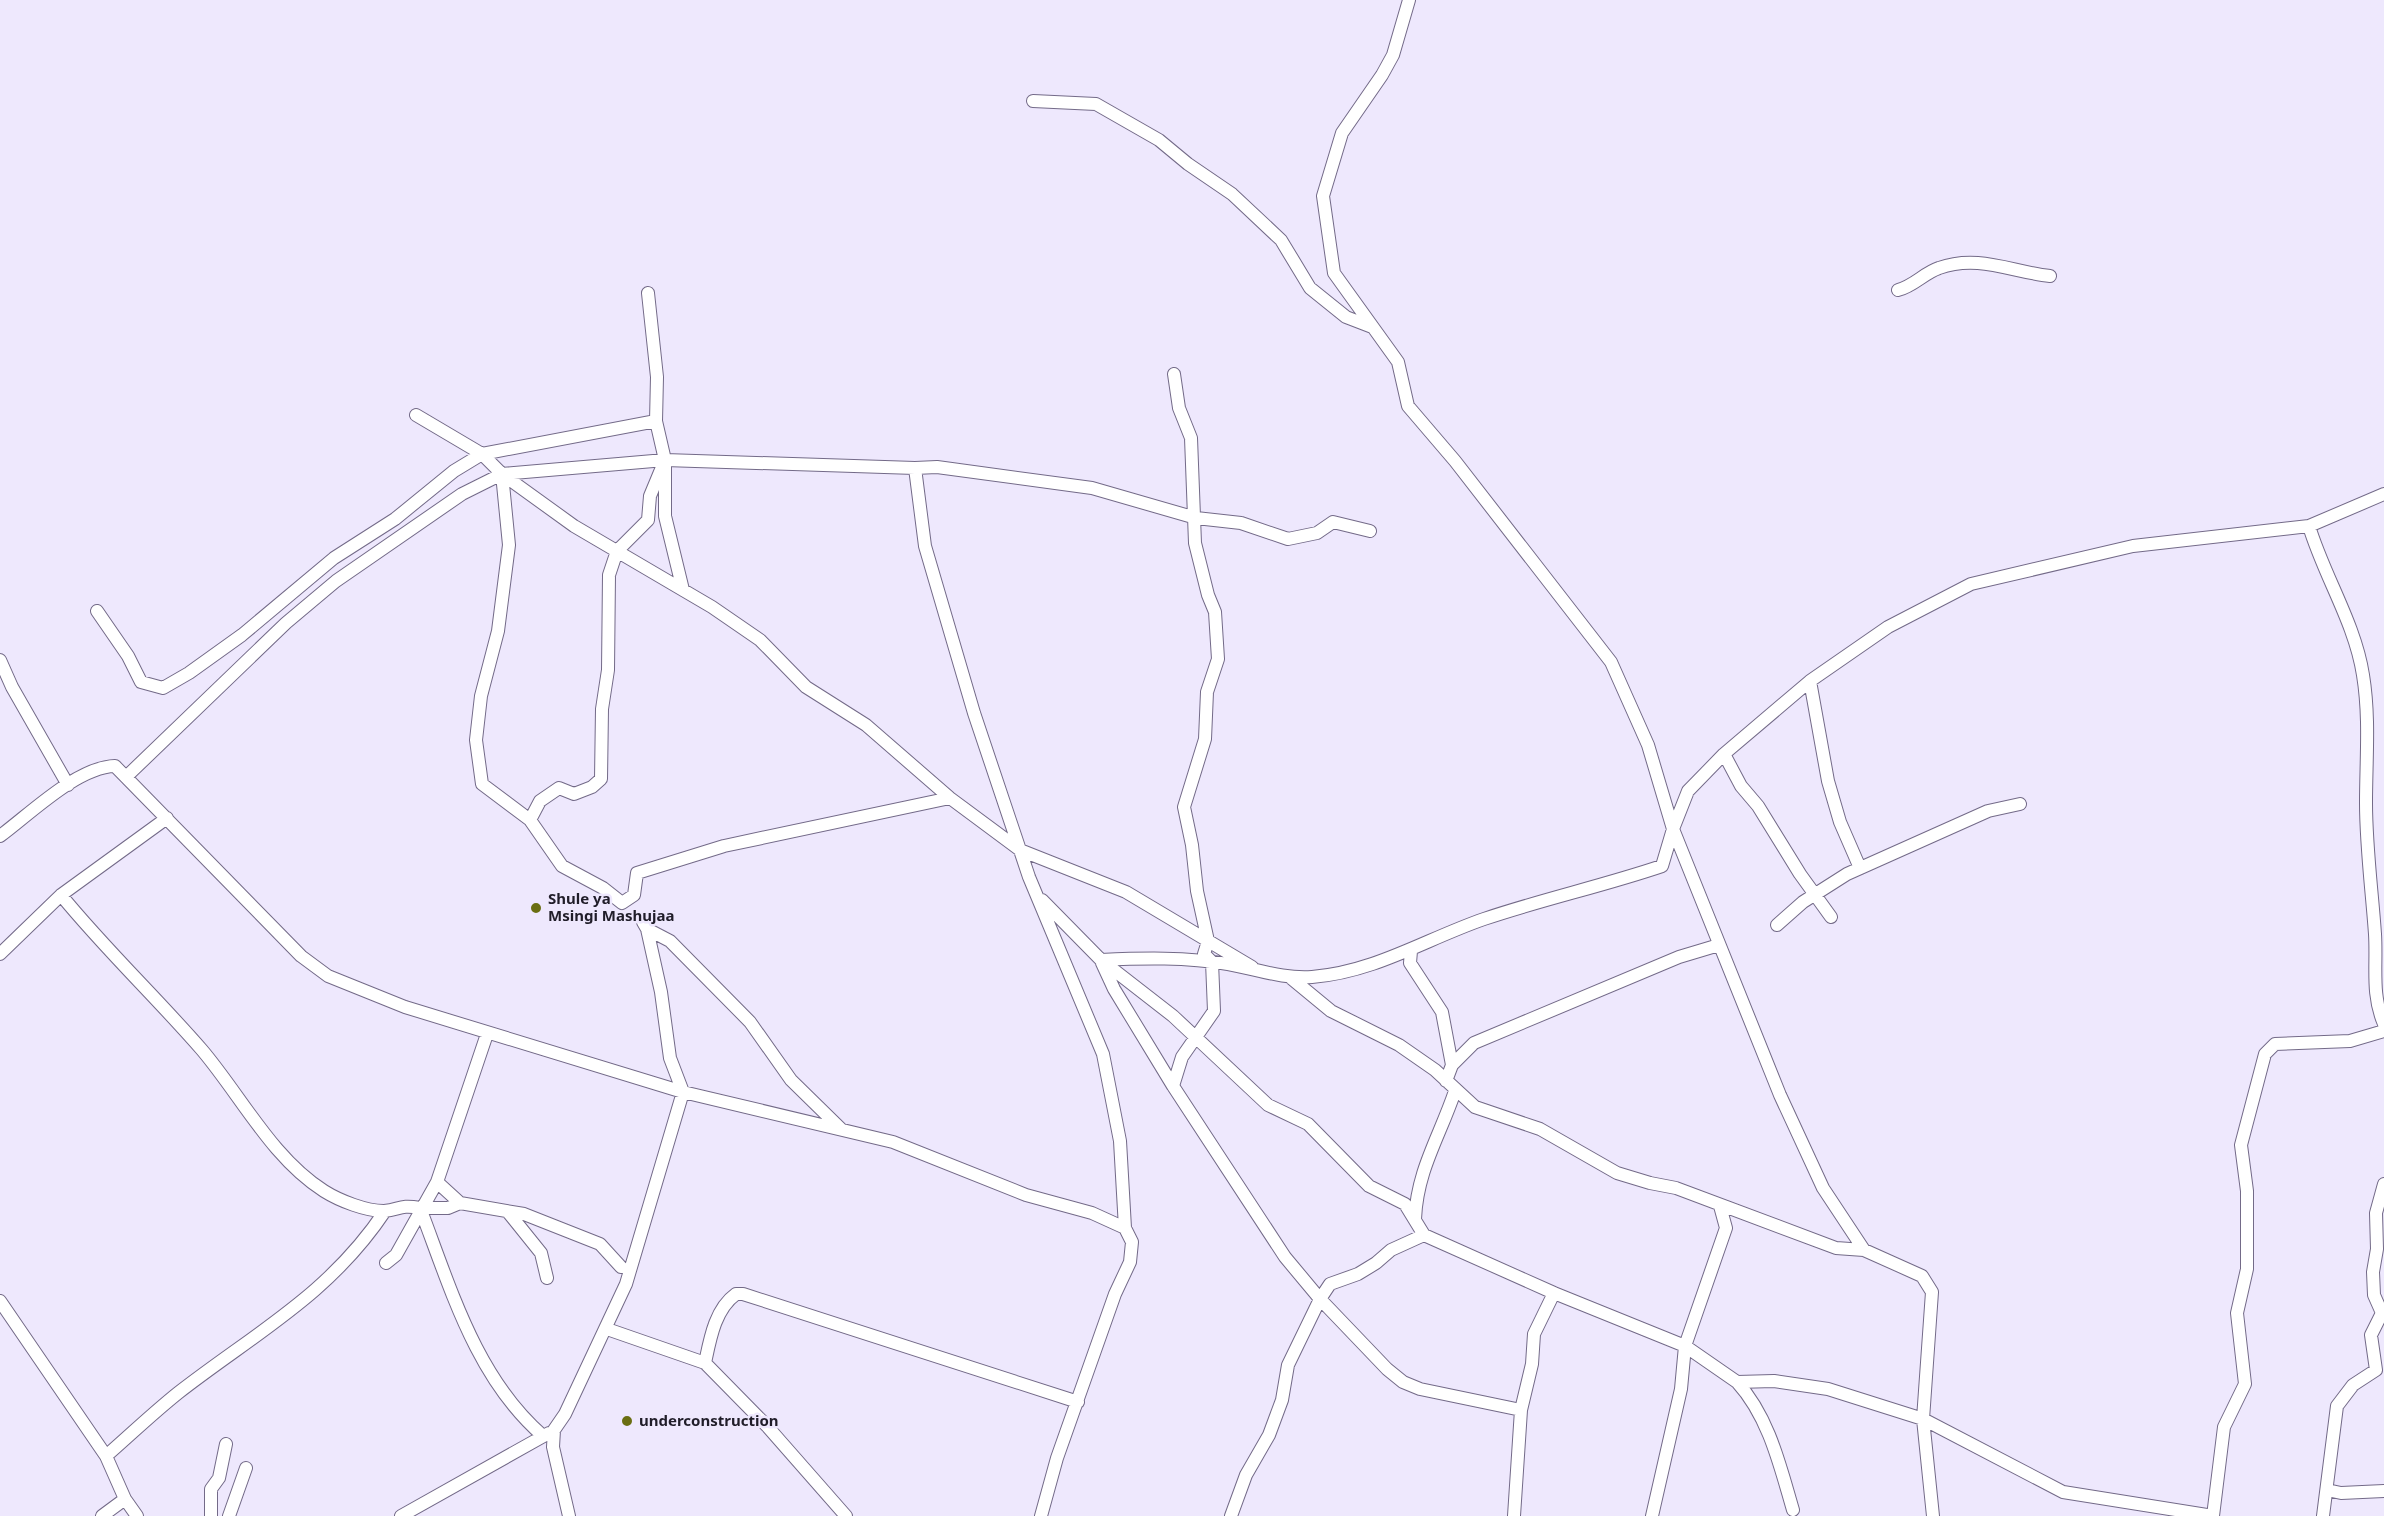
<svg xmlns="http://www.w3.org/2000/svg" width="2384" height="1516" font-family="'Noto Sans',sans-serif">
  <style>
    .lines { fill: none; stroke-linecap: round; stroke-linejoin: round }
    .minor-casing { stroke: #736a88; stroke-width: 14 }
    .minor { stroke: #fff; stroke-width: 12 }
    .poi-dot { fill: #6a6e12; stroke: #eee8fd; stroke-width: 2 }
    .labels { text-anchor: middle; stroke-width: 5; stroke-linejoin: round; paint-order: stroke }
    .poi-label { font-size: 15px; font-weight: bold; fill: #201d29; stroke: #eee8fd; text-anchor: start }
  </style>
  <rect width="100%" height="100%" fill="#eee8fd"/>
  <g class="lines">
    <!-- minor casing -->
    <g class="minor-casing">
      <path id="minor" d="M 1033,101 L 1096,104 L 1159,140 L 1188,164 L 1232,194 L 1281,240 L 1310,288 L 1346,317 L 1372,327
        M 1898,290 C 1914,286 1924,273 1939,268 C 1978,254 2012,272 2050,276
        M 648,293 L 657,377 L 656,421 L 665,460 L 665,516 L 683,590
        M 1174,374 L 1179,408 L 1191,438 L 1195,543 L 1208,595 L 1215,612 L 1218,659 L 1207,692 L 1205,739 L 1184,807 L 1192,845 L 1197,891 L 1208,941 L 1204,954 L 1212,962 L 1214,1011 L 1182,1057 L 1173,1086 L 1285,1257 L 1320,1299 L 1387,1369 L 1403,1382 L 1420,1389 L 1521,1410
        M 416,415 L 482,454 L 502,474 L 574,526 L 712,607 L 760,640 L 806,687 L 866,725 L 950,798 L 1020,850 L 1126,892 L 1252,967
        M 915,468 L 937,467 L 1092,488 L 1196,518 L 1241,523 L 1288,539 L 1317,533 L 1333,522 L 1370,531
        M 502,474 L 509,545 L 498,631 L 481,696 L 476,740 L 482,784 L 530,820 L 562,866 L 603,888 L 622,903 L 634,895 L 637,873 L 724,846 L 950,798
        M 2309,526 C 2324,576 2355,623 2363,675 C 2370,718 2366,760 2366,803 C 2366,847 2372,891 2375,934 C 2377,966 2371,994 2384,1024
        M 97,611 L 128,656 L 141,682 L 163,688 L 189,673 L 242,635 L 334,558 L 395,519 L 454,471 L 482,454 L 656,421
        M 0,660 L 12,687 L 68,785
        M 1810,681 L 1828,781 L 1840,822 L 1860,868
        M 1724,754 L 1741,786 L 1758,806 L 1800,874 L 1831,917
        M 127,776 L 286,623 L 336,581 L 462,494 L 502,474 L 665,460 L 915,468 L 925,546 L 974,713 L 1029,877 L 1103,1054 L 1120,1141 L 1125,1228
        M 530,820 L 540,801 L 559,788 L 574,794 L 592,787 L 601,779 L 602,709 L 608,670 L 609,575 L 617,551 L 648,520 L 650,496 L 665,460
        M 0,836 C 30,814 77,767 115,766 L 301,956 L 328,976 L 405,1007 L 683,1092 L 893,1142 L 1026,1195 L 1092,1213 L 1125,1228 L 1132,1242 L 1130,1262 L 1115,1294 L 1057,1458 L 1041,1516
        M 61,895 C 105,949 156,997 202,1050 C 241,1096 272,1158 324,1191 C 340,1201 366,1211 384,1211 C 400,1210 399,1204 420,1208 C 451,1289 476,1378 543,1436
        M 1042,900 L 1101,960 L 1173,1016 L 1268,1105 L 1308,1124 L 1369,1186 L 1405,1204 L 1424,1235 L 1554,1293 L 1685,1346 L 1737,1382 L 1774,1381 L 1828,1389 L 1923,1419 L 2063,1492 L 2213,1516
        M 1777,925 L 1803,902 L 1847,874 L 1988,811 L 2020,804
        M 647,929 L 670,941 L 750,1022 L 791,1080 L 841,1129
        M 1411,951 L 1410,963 L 1442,1012 L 1452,1065
        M 0,954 L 61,895 L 167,818
        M 1101,960 C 1143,958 1186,957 1228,964 C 1257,969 1282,979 1312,977 C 1375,972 1426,939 1484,919 C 1543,899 1603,886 1662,866 L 1673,829 L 1648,745 L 1611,662 L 1455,461 L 1408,406 L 1398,362 L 1334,273 L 1323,196 L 1342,133 L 1382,75 L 1393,55 L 1409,0
        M 1102,963 L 1114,989 L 1173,1086
        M 1291,978 L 1331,1011 L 1399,1045 L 1435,1070 L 1475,1107 L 1540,1129 L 1617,1173 L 1650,1183 L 1676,1188 L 1836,1248 L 1864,1250
        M 1446,1081 L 1452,1065 L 1474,1043 L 1679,957 L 1719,945
        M 437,1182 L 460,1203 L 524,1214 L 600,1244 L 621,1267
        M 420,1208 L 448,1208 L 460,1203
        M 508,1212 L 541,1253 L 547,1278
        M 1415,1219 C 1417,1170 1440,1136 1455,1091
        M 386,1263 L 396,1255 L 437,1182 L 487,1034
        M 0,1301 L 106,1456 L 125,1499 L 137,1516
        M 607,1329 L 705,1363 L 767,1426 L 846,1516
        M 705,1363 C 710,1339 715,1309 736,1294 L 743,1294 L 1078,1402
        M 1737,1382 C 1769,1417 1780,1466 1793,1510
        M 106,1456 C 130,1435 153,1413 178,1393 C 255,1333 329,1295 385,1211
        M 2327,1490 L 2341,1493 L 2384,1491
        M 102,1516 L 125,1499
        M 211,1516 L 211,1489 L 219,1478 L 226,1444
        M 229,1516 L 246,1468
        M 401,1516 L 549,1433
        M 569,1516 L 553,1447 L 554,1430 L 565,1414 L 626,1284 L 683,1092 L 670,1058 L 661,992 L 647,929 L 643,922
        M 1231,1516 L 1246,1475 L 1269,1435 L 1282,1400 L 1288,1365 L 1320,1299 L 1330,1284 L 1358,1274 L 1376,1263 L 1391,1250 L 1424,1235
        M 1514,1516 L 1521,1410 L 1532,1364 L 1534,1334 L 1554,1293
        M 1652,1516 L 1681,1389 L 1685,1346 L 1726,1228 L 1720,1206
        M 1933,1516 L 1923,1419 L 1932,1292 L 1922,1276 L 1864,1250 L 1823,1188 L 1780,1095 L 1673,829 L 1688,791 L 1724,754 L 1810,681 L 1888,627 L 1971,584 L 2133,546 L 2309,526 L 2384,494
        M 2213,1516 L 2224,1427 L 2245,1384 L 2237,1313 L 2247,1269 L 2247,1191 L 2241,1145 L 2265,1054 L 2275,1044 L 2350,1041 L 2384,1031
        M 2323,1516 L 2337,1406 L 2353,1385 L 2376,1370 L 2371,1335 L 2382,1313 L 2374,1295 L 2373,1272 L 2377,1249 L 2376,1213 L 2384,1184"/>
    </g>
    <!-- minor -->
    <use href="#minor" class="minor"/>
  </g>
  <!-- markers -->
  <g class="poi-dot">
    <circle cx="536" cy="908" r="6"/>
    <circle cx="627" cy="1421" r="6"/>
  </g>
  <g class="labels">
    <!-- poi labels -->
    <g class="poi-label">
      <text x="548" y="904">Shule ya<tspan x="548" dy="17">Msingi Mashujaa</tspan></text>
      <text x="639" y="1426">underconstruction</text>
    </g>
  </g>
</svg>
